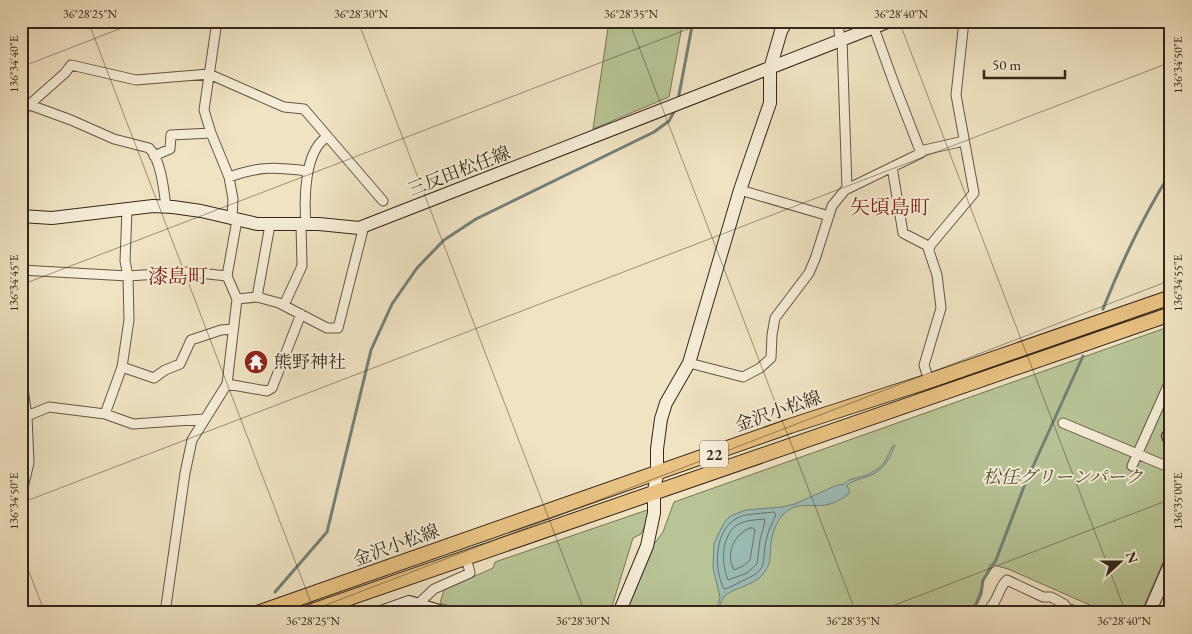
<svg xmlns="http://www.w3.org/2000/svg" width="1192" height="634" font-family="'EB Garamond','Noto Serif JP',serif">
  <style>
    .green { fill: #b7c495; stroke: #767658 }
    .water { fill: #9bbdb7; stroke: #728178 }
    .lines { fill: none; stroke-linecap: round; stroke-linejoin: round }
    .shore { stroke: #687268; stroke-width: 1 }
    .stream { stroke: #728178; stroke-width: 3 }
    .building { fill: #e1978c; stroke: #35271a }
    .street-casing { stroke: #645644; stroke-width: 11 }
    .secondary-casing { stroke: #35271a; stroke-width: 14 }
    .primary-casing { stroke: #35271a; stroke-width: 16 }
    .street { stroke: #f5edd7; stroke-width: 9 }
    .secondary { stroke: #f5edd7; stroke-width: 12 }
    .primary { stroke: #e8c281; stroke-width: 14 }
    .ticks { fill: none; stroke: #35271a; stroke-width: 1; stroke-opacity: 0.45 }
    .labels { text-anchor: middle; stroke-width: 4; stroke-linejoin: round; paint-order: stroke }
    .shield { fill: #f5edd7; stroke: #6f6253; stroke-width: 1 }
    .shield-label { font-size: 16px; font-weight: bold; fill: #35271a }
    .street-label { font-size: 18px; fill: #35271a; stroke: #f5edd7 }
    .poi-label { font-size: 18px; fill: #35271a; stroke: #f5edd7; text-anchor: start }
    .park-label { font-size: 18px; font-style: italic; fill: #564e39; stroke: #f5edd7 }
    .quarter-label { font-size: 20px; fill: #7a1f14; stroke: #f5edd7 }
    .neatline { fill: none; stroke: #35271a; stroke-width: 2 }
    .ticks-label { font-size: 12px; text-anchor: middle; fill: #35271a }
  </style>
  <rect width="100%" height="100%" fill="#f0e3c2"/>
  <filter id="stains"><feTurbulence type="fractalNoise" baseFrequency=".004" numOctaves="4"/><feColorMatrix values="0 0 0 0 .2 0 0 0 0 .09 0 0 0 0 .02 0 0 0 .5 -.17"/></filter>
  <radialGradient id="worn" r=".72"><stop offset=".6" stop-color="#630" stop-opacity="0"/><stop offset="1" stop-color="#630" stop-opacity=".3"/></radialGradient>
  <!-- green -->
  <path class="green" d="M 609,21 L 683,21 L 669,97 L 593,129 Z
    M 1171,326 L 1171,544 L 1141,613 L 1108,613 L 1008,569 L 990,564 L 972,613 L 626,613 L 645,556 L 663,532 L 674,502 Z
    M 653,508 L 641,534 L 633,538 L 610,613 L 474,613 L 440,603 L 444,590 L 493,568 L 495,562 Z"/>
  <!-- water -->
  <path class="water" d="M 895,445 C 891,457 882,472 869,476 C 861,479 854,480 847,485 L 850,493 C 844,498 837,502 830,504 C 817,508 799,502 788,510 C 778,517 772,532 771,544 C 770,553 771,562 766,570 C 758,584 740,586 727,594 C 721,598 720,608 716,613 L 720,597 L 713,568 L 714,543 L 724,523 L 730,516 L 746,510 L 782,507 L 795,504 L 835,486 L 844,484 L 849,480 L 867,475 L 879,468 L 884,463 L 892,447 Z"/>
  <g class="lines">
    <!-- shore -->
    <path class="shore" d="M 764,513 L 774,512 L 776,515 C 772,523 768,531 766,541 C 761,564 770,569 742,581 C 736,584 730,588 724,589 C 714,570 714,533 734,520 C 742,514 754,514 764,513 Z
      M 764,519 L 765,522 L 760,540 L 757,564 L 747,573 L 728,580 C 721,564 721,536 737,525 C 745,520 755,520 764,519 Z
      M 750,528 L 753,528 L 755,530 L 750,560 L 743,566 L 734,570 C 725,554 734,534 750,528 Z"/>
    <!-- stream -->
    <path class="stream" d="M 678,100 L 693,21
      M 1103,309 C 1122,261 1143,216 1171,172
      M 275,592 L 327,532 L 371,350 L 392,304 L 417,268 L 444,240 L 476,219 L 654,132 L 669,121 L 676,108
      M 972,613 L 981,594 L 983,580 L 996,560 L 1025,484 L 1083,356"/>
  </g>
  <!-- building -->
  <path class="building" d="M 1171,415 L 1171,459 L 1170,459 L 1161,436 Z
    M 1171,588 L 1171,613 L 1160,613 Z"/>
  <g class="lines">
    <!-- street casing -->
    <g class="street-casing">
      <path id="street" d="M 217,21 L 204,110 L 211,133 L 229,177 L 233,199 L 232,218
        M 838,21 L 840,41
        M 842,40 L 847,188
        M 30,105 L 71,120 L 114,139 L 149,148 C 161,159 164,191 166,207
        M 21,112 L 65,73 L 71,65 L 136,80 L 209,74 L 284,107 L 304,109 L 383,201
        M 920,151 L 964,141
        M 154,156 L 170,149 L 171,135 L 211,133
        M 892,167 L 903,233 L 930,247
        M 229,177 C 260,166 275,167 308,171
        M 740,190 L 829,216
        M 306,224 C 304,200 304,151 327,137
        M 21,270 L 128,276 L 189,272 L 227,276
        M 257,297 L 270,225
        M 237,299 L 257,297 L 279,303 L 327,328 L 338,328 L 364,226
        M 284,305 L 302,266 L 301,225
        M 689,363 L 743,377 L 760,368 L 771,358 L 772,335 L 775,318 L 809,273 L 815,259 L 832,206 L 845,190 L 921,153 L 895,86 L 874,28
        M 122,367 L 129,320 L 128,276 L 125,261 L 127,210
        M 21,376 L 27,416 L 29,463 L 21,496
        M 929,381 L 924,365 L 941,308 L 937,275 L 928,248 L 974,193 L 956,95 L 964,21
        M 227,384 L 267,391 L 272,388 L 301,314
        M 105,414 L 133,424 L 205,419
        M 27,416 L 49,407 L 105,414 L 122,367 L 154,378 L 165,370 L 180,364 L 191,340 L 221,330 L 233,329
        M 1063,423 L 1171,468
        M 1132,466 L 1171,379
        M 418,604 L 434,589 L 470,573 L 466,557
        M 165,613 L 185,473 L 192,440 L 227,384 L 237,299 L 227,276 L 237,220
        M 987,613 C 990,607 994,604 996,599 C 1000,592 1001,585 1007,580 L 1043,597 L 1051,597 L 1064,604 L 1067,608 L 1080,613"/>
    </g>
    <!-- secondary casing -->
    <g class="secondary-casing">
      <path id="secondary" d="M 21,216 L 52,218 L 153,206 L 173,207 L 201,211 L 257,224 L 319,224 L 359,228 L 890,21
        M 378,613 L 409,602 L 446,613
        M 619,613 L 647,546 L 654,513 L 654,491 L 657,474 L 657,449 L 661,419 L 666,403 L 689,363 L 740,190 L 770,103 L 770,69 L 781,31 L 787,21
        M 1149,613 L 1171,562"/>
    </g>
    <!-- primary casing -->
    <g class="primary-casing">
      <path id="primary" d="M 257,613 L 790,426 L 929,381 L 1171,297
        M 306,613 L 1171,314"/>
    </g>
    <!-- street -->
    <use href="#street" class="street"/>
    <!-- secondary -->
    <use href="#secondary" class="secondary"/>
    <!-- primary -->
    <use href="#primary" class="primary"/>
  </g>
  <!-- ticks -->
  <path class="ticks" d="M 88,21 L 315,613M 358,21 L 585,613M 629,21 L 856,613M 899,21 L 1126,613M 1169,21 L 1171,25M 21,67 L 140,21M 21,285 L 709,21M 21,503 L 1171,62M 21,551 L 45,613M 305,613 L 1171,280M 874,613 L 1171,499"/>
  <!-- icons -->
  <defs>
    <g id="temple-disc" transform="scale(1.25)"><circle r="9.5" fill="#8f2418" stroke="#f5edd7"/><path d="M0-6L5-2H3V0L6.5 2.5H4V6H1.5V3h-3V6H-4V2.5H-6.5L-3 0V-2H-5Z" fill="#fff"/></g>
  </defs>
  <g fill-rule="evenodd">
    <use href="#temple-disc" x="256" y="362"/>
  </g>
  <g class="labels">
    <!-- shield labels -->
    <rect class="shield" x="700" y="440.5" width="28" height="27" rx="4"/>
    <g class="shield-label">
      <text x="714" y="460">22</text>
    </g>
    <!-- street labels -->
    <g class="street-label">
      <text transform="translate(459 171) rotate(-21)" y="6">三反田松任線</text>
      <text transform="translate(778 411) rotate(-19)" y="6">金沢小松線</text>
      <text transform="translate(396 545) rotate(-20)" y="6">金沢小松線</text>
    </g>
    <!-- poi labels -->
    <g class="poi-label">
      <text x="274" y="368">熊野神社</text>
    </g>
    <!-- park labels -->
    <g class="park-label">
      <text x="1063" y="483">松任グリーンパーク</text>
    </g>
    <!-- quarter labels -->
    <g class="quarter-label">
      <text x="890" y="214">矢頃島町</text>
      <text x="178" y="283">漆島町</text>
    </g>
  </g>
  <!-- margin -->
  <rect width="1192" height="634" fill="none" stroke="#f0e3c2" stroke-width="55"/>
  <!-- north arrow -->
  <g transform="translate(1120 562) rotate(69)" stroke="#f5edd7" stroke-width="4" paint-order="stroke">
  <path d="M0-4L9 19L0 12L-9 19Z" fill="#35271a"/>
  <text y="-8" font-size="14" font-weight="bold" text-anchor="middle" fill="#35271a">N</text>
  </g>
  <!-- scale -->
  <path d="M984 70v8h81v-8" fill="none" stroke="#35271a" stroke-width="2.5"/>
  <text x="992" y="70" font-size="15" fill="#35271a" stroke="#f5edd7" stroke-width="4" paint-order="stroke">50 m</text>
  <rect x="28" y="28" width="1136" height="578" class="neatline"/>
  <g class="ticks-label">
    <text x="90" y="18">36°28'25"N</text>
    <text x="361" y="18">36°28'30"N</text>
    <text x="631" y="18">36°28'35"N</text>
    <text x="901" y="18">36°28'40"N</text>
    <text transform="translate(14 64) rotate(-90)" y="4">136°34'40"E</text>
    <text transform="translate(1178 65) rotate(-90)" y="4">136°34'50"E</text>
    <text transform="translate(14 283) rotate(-90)" y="4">136°34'45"E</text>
    <text transform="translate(1178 283) rotate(-90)" y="4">136°34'55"E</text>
    <text transform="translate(14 501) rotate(-90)" y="4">136°34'50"E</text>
    <text transform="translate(1178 501) rotate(-90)" y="4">136°35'00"E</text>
    <text x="313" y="625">36°28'25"N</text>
    <text x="583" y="625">36°28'30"N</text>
    <text x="853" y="625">36°28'35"N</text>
    <text x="1124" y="625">36°28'40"N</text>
  </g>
  <rect width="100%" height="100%" filter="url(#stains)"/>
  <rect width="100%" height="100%" fill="url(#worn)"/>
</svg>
